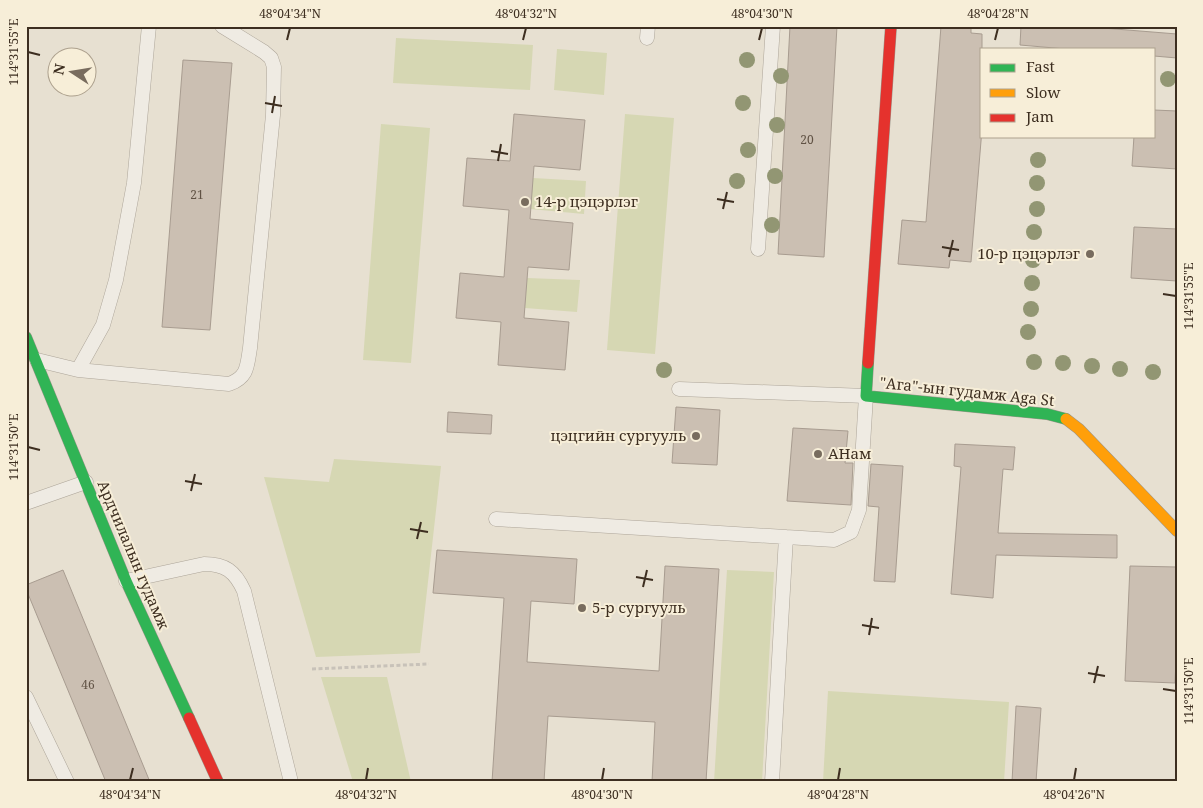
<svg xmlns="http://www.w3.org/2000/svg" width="1203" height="808" font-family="'Noto Serif',serif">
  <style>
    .green { fill: #d6d7b3 }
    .building { fill: #cbbfb2; stroke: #a89c90 }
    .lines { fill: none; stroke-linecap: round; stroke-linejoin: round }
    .lane-casing { stroke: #ada599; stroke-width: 15 }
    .fast-casing { stroke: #9c958a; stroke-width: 12 }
    .slow-casing { stroke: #9c958a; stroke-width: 12 }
    .jam-casing { stroke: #9c958a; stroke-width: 12 }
    .path { stroke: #c8c2b9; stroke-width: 3; stroke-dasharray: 4 2.5; stroke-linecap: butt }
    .lane { stroke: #efebe3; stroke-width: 14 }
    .fast { stroke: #30b455; stroke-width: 11 }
    .slow { stroke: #ff9f0a; stroke-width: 11 }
    .jam { stroke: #e5322d; stroke-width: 11 }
    .tree { fill: #929673 }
    .ticks { fill: none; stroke: #3d2e20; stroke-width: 2 }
    .poi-dot { fill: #786c5e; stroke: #f7eed8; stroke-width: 2 }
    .labels { text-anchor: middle; stroke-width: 4; stroke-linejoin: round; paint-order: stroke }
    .number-label { font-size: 12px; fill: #605244 }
    .poi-label { font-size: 15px; fill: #3d2e20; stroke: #f7eed8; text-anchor: start }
    .street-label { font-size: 15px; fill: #3d2e20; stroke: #f7eed8 }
    .neatline { fill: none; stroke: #3d2e20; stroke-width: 2 }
    .ticks-label { font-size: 12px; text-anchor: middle; fill: #3d2e20 }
  </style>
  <rect width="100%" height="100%" fill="#e7e0d1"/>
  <!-- green -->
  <path class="green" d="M 396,38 L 533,45 L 530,90 L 393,83 Z
    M 557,49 L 607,53 L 604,95 L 554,90 Z
    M 625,114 L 674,118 L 655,354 L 607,350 Z
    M 381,124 L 430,128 L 411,363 L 363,360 Z
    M 533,178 L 586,181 L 584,214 L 530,209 Z
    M 527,278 L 580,280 L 577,312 L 525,308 Z
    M 334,459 L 441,466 L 420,653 L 316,657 L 264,477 L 329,482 Z
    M 727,570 L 774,572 L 762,782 L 714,782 Z
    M 321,677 L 387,677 L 411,782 L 353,782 Z
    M 828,691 L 1009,702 L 1004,782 L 823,782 Z"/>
  <!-- building -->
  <path class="building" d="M 790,26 L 837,26 L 824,257 L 778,254 Z
    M 941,26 L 971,26 L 971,33 L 982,34 L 982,129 L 971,262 L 950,260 L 949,268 L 898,264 L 902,220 L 926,222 Z
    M 1021,26 L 1078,26 L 1177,34 L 1177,58 L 1154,56 L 1154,49 L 1066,49 L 1020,45 Z
    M 183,60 L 232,63 L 210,330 L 162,327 Z
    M 1154,110 L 1177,111 L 1177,169 L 1132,166 L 1134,136 L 1154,136 Z
    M 514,114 L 585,120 L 580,170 L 534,166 L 530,219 L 573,223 L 569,270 L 528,267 L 524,318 L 569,322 L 565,370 L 498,365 L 501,322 L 456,318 L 460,273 L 504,277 L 509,210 L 463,206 L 467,158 L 510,161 Z
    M 1134,227 L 1177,229 L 1177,281 L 1131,278 Z
    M 676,407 L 720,410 L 717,465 L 672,463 Z
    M 448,412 L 492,415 L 491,434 L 447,432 Z
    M 793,428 L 848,431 L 845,463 L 853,463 L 851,505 L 787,501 Z
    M 955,444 L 1015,447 L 1013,470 L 1003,469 L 998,533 L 1117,535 L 1117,558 L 996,555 L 993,598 L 951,594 L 961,467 L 954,466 Z
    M 871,464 L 903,466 L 895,582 L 874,581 L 879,507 L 868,506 Z
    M 437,550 L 577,559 L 574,604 L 531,601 L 527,662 L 659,671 L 665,566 L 719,569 L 706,782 L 652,782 L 655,722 L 548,716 L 544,782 L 492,782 L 504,598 L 433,593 Z
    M 1130,566 L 1177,567 L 1177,637 L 1175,683 L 1125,681 Z
    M 63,570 L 150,782 L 106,782 L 26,589 L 26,585 Z
    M 1016,706 L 1041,708 L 1036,782 L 1012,782 Z"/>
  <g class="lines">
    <!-- lane casing -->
    <g class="lane-casing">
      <path id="lane" d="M 647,38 L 648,26
        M 758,249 L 773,26
        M 37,360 L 78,370 L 229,384 C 248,377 247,366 250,348 L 273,115 L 274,67 L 271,58 L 264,52 L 222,26
        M 78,370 L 103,325 L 116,280 L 134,183 L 149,26
        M 26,503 L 86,482
        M 496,519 L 834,540 L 851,532 L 859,510 L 866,396 L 679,389
        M 126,581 L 204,564 C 225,564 235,571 244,591 L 291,782
        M 26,697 L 67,782
        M 772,782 L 786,537"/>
    </g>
    <!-- fast casing -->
    <g class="fast-casing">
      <path id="fast" d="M 26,337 L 126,581 L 189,718
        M 868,363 L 866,396 L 1047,414 L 1066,419"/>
    </g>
    <!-- slow casing -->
    <g class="slow-casing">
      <path id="slow" d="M 1066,419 L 1079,429 L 1177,531"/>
    </g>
    <!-- jam casing -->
    <g class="jam-casing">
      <path id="jam" d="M 868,363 L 891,26
        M 189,718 L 218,782"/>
    </g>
    <!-- path -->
    <path class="path" d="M 312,669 L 429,664"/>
    <!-- lane -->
    <use href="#lane" class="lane"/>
    <!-- fast -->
    <use href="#fast" class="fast"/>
    <!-- slow -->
    <use href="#slow" class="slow"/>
    <!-- jam -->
    <use href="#jam" class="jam"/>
  </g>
  <!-- trees -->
  <g class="tree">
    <circle cx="747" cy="60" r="8"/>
    <circle cx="781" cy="76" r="8"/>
    <circle cx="1168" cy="79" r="8"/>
    <circle cx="743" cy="103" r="8"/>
    <circle cx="777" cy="125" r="8"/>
    <circle cx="748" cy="150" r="8"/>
    <circle cx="1038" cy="160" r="8"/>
    <circle cx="775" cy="176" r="8"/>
    <circle cx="737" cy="181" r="8"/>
    <circle cx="1037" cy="183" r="8"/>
    <circle cx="1037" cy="209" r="8"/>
    <circle cx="772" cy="225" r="8"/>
    <circle cx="1034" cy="232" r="8"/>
    <circle cx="1033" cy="260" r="8"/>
    <circle cx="1032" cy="283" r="8"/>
    <circle cx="1031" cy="309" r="8"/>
    <circle cx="1028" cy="332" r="8"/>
    <circle cx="1034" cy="362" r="8"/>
    <circle cx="1063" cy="363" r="8"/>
    <circle cx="1092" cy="366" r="8"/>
    <circle cx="1120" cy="369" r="8"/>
    <circle cx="664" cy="370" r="8"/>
    <circle cx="1153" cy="372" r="8"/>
  </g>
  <!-- ticks -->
  <path class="ticks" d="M 287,40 L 290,28M 523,40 L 526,28M 759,40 L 762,28M 995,40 L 998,28M 28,52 L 40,55M 265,103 L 282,106M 272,113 L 275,96M 491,151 L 508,154M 498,161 L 501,144M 717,199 L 734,202M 723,209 L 727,192M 942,247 L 959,250M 949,257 L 953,240M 1163,294 L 1176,296M 28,447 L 40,450M 185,481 L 202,484M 191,491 L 195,474M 410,529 L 428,532M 417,539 L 421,522M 636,577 L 653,580M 643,587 L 647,570M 862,625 L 879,628M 869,635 L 872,618M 1088,673 L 1105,676M 1094,683 L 1098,666M 1163,689 L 1176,691M 130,780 L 133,768M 366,780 L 368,768M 602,780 L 604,768M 838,780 L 840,768M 1074,780 L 1076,768"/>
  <!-- markers -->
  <g class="poi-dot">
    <circle cx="525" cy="202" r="5"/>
    <circle cx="1090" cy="254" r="5"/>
    <circle cx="696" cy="436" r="5"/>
    <circle cx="818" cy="454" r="5"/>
    <circle cx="582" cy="608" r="5"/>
  </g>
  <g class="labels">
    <!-- number labels -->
    <g class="number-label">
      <text x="807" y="144">20</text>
      <text x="197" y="199">21</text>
      <text x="88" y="689">46</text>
    </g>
    <!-- poi labels -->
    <g class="poi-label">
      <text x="535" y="207">14-р цэцэрлэг</text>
      <text x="1080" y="259" text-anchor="end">10-р цэцэрлэг</text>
      <text x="686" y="441" text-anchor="end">цэцгийн сургууль</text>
      <text x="828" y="459">АНам</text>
      <text x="592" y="613">5-р сургууль</text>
    </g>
    <!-- street labels -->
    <g class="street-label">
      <text transform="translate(967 392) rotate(6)" y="5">"Ага"-ын гудамж Aga St</text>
      <text transform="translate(133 555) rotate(67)" y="5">Ардчилалын гудамж</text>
    </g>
  </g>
  <!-- border -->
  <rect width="1203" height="808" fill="none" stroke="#f7eed8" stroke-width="55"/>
  <!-- legend -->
  <rect x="980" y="48" width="175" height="90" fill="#f7eed8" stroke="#ada18e"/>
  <rect x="990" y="64" width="25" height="8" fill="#30b455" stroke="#ada18e"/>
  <text x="1026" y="72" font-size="15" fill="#3d2e20">Fast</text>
  <rect x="990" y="89" width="25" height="8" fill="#ff9f0a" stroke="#ada18e"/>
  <text x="1026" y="98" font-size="15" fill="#3d2e20">Slow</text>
  <rect x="990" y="114" width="25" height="8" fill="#e5322d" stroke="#ada18e"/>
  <text x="1026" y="122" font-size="15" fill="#3d2e20">Jam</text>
  <!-- north arrow -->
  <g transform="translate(72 72) rotate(282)"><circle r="24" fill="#f7eed8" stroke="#ada18e"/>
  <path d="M0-4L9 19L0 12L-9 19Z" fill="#786c5e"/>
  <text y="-8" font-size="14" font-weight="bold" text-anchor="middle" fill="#3d2e20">N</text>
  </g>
  <rect x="28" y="28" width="1148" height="752" class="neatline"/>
  <g class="ticks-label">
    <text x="290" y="18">48°04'34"N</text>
    <text x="526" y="18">48°04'32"N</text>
    <text x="762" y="18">48°04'30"N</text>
    <text x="998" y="18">48°04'28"N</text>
    <text transform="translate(14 52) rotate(-90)" y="4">114°31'55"E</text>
    <text transform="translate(1189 296) rotate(-90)" y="4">114°31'55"E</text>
    <text transform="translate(14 447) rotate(-90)" y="4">114°31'50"E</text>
    <text transform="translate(1189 691) rotate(-90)" y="4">114°31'50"E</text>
    <text x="130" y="799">48°04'34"N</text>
    <text x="366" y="799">48°04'32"N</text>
    <text x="602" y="799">48°04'30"N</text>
    <text x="838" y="799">48°04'28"N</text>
    <text x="1074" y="799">48°04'26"N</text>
  </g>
</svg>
